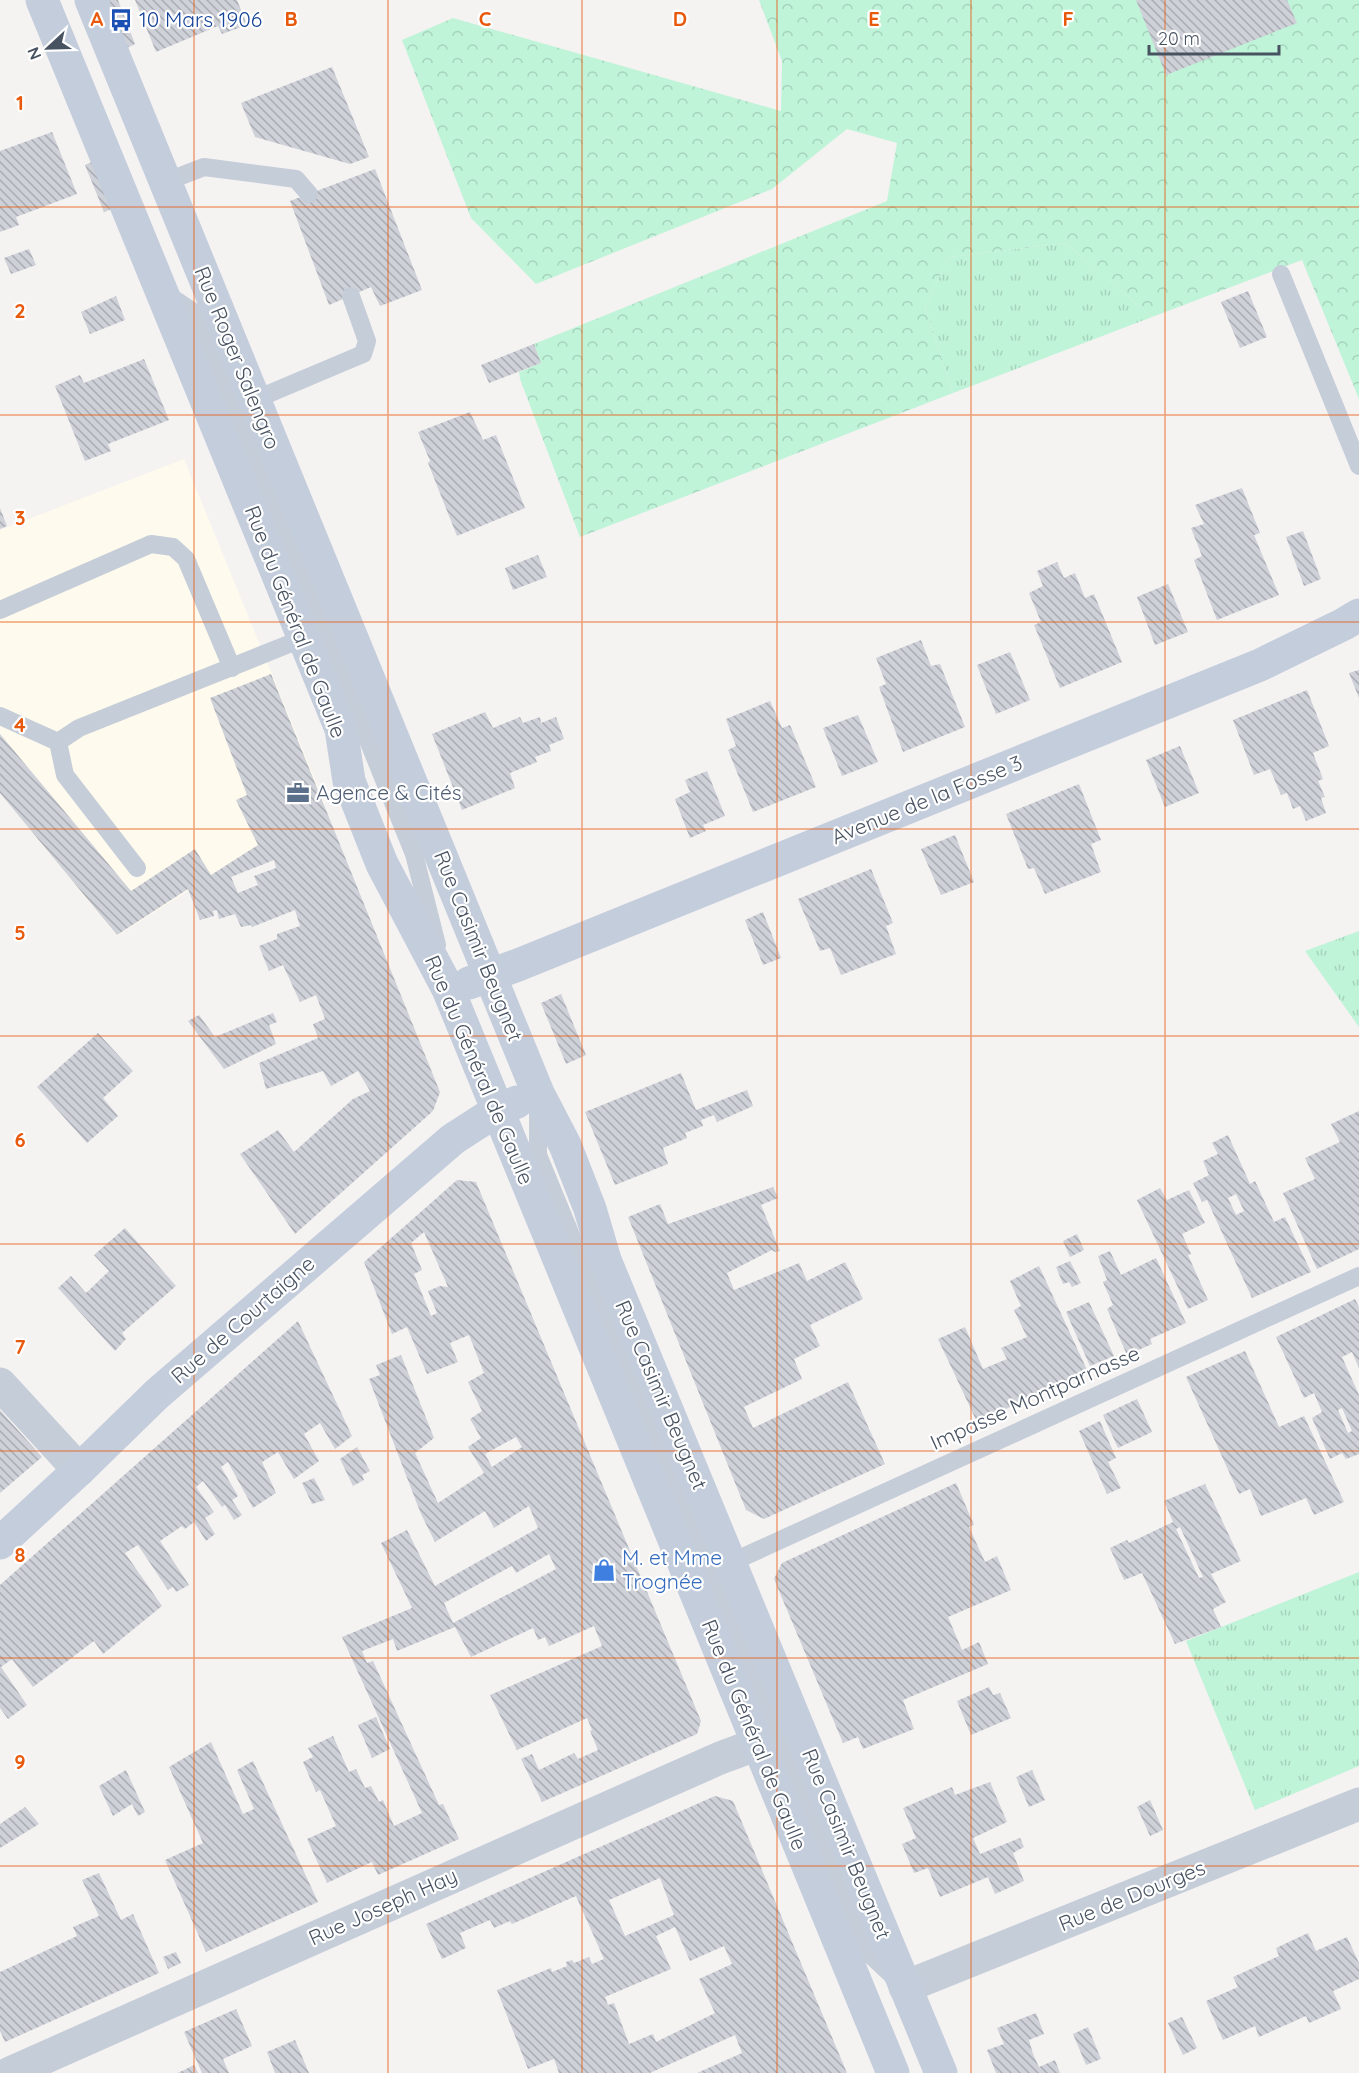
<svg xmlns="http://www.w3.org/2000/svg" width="1359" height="2073" font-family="Quicksand,sans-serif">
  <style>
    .commercial { fill: #fefaed }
    .grass { fill: url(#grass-tufts) }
    .forest { fill: url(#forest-crowns) }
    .building { fill: url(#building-back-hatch); fill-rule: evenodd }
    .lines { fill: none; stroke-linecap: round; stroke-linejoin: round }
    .lane { stroke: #c5cdd8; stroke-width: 18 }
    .street { stroke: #c5cdd8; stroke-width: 33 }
    .secondary { stroke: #c4cddc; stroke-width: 33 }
    .grid { fill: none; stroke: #e8590c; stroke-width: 1.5; stroke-opacity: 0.55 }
    .labels { text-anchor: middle; stroke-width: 4.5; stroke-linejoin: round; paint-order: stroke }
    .transit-label { font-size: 21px; fill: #164399; stroke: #fff; text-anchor: start }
    .street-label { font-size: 21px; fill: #485362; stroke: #fff }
    .service-label { font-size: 21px; fill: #4e5e75; stroke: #fff; text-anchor: start }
    .shop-label { font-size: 21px; fill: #366cbe; stroke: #fff; text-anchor: start }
    .grid-label { font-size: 20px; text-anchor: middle; font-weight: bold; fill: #e8590c; stroke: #fff; stroke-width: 4.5; stroke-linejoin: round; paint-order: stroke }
  </style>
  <defs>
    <pattern id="grass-tufts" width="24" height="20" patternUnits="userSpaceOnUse" patternTransform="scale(1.5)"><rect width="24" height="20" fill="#bff4d8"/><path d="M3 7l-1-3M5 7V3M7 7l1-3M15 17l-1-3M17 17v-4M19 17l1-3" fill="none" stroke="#a6d3bc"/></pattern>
    <pattern id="forest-crowns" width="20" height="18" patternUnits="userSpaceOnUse" patternTransform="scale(1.5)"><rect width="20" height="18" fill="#bff4d8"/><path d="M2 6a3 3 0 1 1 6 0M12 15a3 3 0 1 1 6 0" fill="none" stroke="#a6d3bc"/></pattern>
    <pattern id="building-back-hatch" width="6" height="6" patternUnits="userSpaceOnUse" patternTransform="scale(1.5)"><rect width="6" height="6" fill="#ced1d8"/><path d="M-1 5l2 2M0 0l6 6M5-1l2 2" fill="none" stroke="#a9acb3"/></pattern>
  </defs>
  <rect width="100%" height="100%" fill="#f5f2f2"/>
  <!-- commercial -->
  <path class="commercial" d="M 184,459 L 325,804 L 117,936 L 0,793 L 0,530 Z"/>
  <!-- grass -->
  <path class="grass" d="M 1065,243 L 1152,317 L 953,393 L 925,307 L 949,257 Z
    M 1359,931 L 1359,1027 L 1305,951 Z
    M 1359,1572 L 1359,1766 L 1255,1810 L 1186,1641 Z"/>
  <!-- forest -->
  <path class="forest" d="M 759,0 L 1359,0 L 1359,399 L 1302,260 L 1152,317 L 1065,243 L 949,257 L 925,307 L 953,393 L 580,537 L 520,379 L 519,372 L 541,363 L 534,344 L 887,201 L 897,143 L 847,129 L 772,189 L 536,284 L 471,218 L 402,40 L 453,18 L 781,111 L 782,61 Z"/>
  <!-- building -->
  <path class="building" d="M 109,0 L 118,0 L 135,44 L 125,49 Z
    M 135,0 L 237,0 L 247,25 L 222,34 L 218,26 L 156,52 Z
    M 1136,0 L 1287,0 L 1297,23 L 1166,75 Z
    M 332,67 L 369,157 L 350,164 L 255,137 L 241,103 Z
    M 52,132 L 77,194 L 16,217 L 19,225 L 0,232 L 0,151 Z
    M 96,160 L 115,208 L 104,212 L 85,165 Z
    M 375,169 L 422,290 L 380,306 L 371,287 L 329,305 L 290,201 Z
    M 29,249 L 36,265 L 11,274 L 4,258 Z
    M 1248,291 L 1267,337 L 1240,348 L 1221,302 Z
    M 116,296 L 125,320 L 90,334 L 81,312 Z
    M 534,344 L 541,363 L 489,383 L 481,365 Z
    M 144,359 L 169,420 L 108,444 L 111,451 L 85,461 L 55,386 L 80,375 L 84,383 Z
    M 470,412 L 483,440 L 496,435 L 525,508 L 457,536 L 428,463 L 430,461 L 418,432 Z
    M 1242,488 L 1260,533 L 1254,535 L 1279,595 L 1217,620 L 1194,560 L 1202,556 L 1191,528 L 1204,524 L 1195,505 Z
    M 0,508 L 7,526 L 0,529 Z
    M 1303,531 L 1321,579 L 1304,586 L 1286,537 Z
    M 538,555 L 547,577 L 513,590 L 505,568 Z
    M 1057,562 L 1064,578 L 1075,573 L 1085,598 L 1094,594 L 1122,662 L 1060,688 L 1034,625 L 1041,622 L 1029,593 L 1043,586 L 1037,571 Z
    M 1168,584 L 1188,632 L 1155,645 L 1137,597 Z
    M 921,640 L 931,666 L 940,664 L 965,727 L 903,752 L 879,687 L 886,684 L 876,658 Z
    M 1010,652 L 1030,700 L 996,714 L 977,665 Z
    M 1359,670 L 1359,698 L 1349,673 Z
    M 271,674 L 440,1092 L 433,1111 L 295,1234 L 240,1154 L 278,1130 L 294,1152 L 353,1099 L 370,1091 L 358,1071 L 331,1086 L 323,1071 L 266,1089 L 259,1063 L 318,1038 L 313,1024 L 325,1019 L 316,995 L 300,1002 L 283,965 L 269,971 L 259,946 L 277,939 L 277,934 L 300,926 L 295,910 L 252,927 L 251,925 L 241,927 L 235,914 L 219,919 L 217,910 L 213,911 L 214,916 L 200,920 L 188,889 L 117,935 L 0,793 L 0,734 L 131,891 L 195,849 L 211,875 L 258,845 L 236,800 L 247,795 L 210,698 ZM 274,860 L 276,868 L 254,876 L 258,885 L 238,893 L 231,877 Z
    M 1307,690 L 1329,746 L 1313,753 L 1323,779 L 1318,781 L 1325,797 L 1321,798 L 1326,813 L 1306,821 L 1300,806 L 1293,809 L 1287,793 L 1281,795 L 1270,769 L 1254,775 L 1233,720 Z
    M 770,701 L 782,728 L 790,725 L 816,787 L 753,812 L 728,750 L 736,746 L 726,719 Z
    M 485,712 L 493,728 L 520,717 L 523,723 L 540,717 L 541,723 L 556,717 L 564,739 L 549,745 L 551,751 L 535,757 L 537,762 L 510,773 L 515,788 L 462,810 L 432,734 Z
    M 858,715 L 878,762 L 842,776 L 823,728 Z
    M 1180,746 L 1199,793 L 1165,807 L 1146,760 Z
    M 707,771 L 725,816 L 703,825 L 706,831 L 690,838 L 675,799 L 690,792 L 685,780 Z
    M 1079,784 L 1101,840 L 1091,844 L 1101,872 L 1045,894 L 1034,868 L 1028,869 L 1006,814 Z
    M 955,835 L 974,882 L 941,895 L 921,849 Z
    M 871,869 L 893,923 L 886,926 L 896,954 L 841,975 L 830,948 L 820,951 L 798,899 Z
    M 763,912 L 781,958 L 763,965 L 745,920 Z
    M 561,994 L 586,1055 L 566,1064 L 541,1003 Z
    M 273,1013 L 277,1022 L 269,1025 L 276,1044 L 224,1069 L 188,1021 L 199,1015 L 215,1037 Z
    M 98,1033 L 133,1071 L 103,1098 L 118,1116 L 87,1143 L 37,1087 Z
    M 681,1073 L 696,1110 L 747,1090 L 753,1106 L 717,1122 L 714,1115 L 701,1120 L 703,1126 L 685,1133 L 687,1138 L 663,1148 L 668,1164 L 615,1185 L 585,1112 Z
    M 1359,1111 L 1359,1249 L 1317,1269 L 1283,1193 L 1315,1179 L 1305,1158 L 1340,1142 L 1331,1124 Z
    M 1228,1135 L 1250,1184 L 1255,1181 L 1274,1222 L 1285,1217 L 1311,1272 L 1252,1298 L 1207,1200 L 1202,1202 L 1193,1183 L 1209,1175 L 1203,1161 L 1218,1154 L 1212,1143 ZM 1236,1194 L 1244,1211 L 1236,1215 L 1228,1198 Z
    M 457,1180 L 476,1182 L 701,1721 L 697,1734 L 542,1802 L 521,1759 L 532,1754 L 539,1770 L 574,1753 L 578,1759 L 598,1750 L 590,1731 L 592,1730 L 587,1718 L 517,1750 L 490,1695 L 602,1646 L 594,1626 L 549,1646 L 545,1637 L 538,1640 L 533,1628 L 471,1657 L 455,1627 L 397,1651 L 393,1639 L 362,1651 L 367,1663 L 373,1661 L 439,1805 L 443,1804 L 459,1839 L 378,1875 L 372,1862 L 327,1883 L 307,1839 L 336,1826 L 320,1790 L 316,1792 L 303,1762 L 313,1757 L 308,1748 L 333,1736 L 349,1772 L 356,1769 L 365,1788 L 371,1786 L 379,1802 L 383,1800 L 394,1826 L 422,1813 L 342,1637 L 412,1608 L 381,1543 L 407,1530 L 435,1586 L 538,1528 L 529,1506 L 494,1528 L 485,1511 L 435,1542 L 421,1514 L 369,1379 L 380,1375 L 376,1365 L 401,1355 L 434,1438 L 415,1453 L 438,1503 L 484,1473 L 468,1447 L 481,1438 L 470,1419 L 482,1411 L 468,1382 L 484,1373 L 469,1335 L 450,1343 L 458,1362 L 427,1374 L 407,1327 L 392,1334 L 364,1262 ZM 424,1232 L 448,1287 L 440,1286 L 428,1291 L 437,1313 L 431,1316 L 414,1274 L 422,1270 L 411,1243 ZM 516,1437 L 522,1447 L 492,1467 L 485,1454 ZM 549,1554 L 556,1569 L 453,1623 L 444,1603 L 512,1566 L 516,1573 Z
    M 773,1187 L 778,1198 L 761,1205 L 780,1251 L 775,1252 L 772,1250 L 727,1273 L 734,1290 L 799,1263 L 807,1281 L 845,1262 L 863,1299 L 810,1325 L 820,1346 L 794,1359 L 802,1379 L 744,1407 L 753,1428 L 848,1382 L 885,1464 L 764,1519 L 746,1510 L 628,1217 L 660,1204 L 668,1224 Z
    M 1160,1188 L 1167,1200 L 1189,1190 L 1205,1223 L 1182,1234 L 1191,1254 L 1188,1255 L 1208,1300 L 1188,1309 L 1137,1200 Z
    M 125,1228 L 176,1286 L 122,1333 L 126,1339 L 115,1351 L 58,1288 L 71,1276 L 86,1293 L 109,1271 L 94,1255 Z
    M 1077,1234 L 1084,1250 L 1070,1257 L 1063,1241 Z
    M 1110,1251 L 1121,1275 L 1156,1258 L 1186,1323 L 1150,1339 L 1152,1344 L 1127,1355 L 1107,1309 L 1113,1305 L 1103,1282 L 1107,1280 L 1098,1256 Z
    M 1070,1261 L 1081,1283 L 1072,1287 L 1069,1282 L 1063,1284 L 1056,1267 Z
    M 1039,1266 L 1088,1372 L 977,1422 L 938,1339 L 965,1327 L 983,1369 L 1007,1359 L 1001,1348 L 1027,1337 L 1014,1310 L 1021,1306 L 1010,1281 Z
    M 1355,1299 L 1359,1307 L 1359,1368 L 1352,1352 L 1342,1357 L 1359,1395 L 1359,1454 L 1346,1459 L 1342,1453 L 1330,1459 L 1312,1418 L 1322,1412 L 1314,1393 L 1304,1398 L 1276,1337 ZM 1342,1408 L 1352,1431 L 1348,1433 L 1338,1410 Z
    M 1089,1302 L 1114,1356 L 1090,1366 L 1066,1312 Z
    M 298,1321 L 352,1436 L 335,1449 L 320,1423 L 304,1434 L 319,1461 L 294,1479 L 278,1452 L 262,1462 L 276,1493 L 253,1508 L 228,1462 L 221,1467 L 238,1496 L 232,1500 L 242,1515 L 234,1520 L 225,1505 L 222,1507 L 203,1481 L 196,1487 L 214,1512 L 205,1518 L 215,1534 L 206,1541 L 194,1522 L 185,1529 L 182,1526 L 160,1541 L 189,1585 L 176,1592 L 173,1587 L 168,1590 L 138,1545 L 125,1553 L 162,1606 L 103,1654 L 94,1641 L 33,1687 L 12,1659 L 1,1667 L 27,1705 L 8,1719 L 0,1708 L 0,1585 Z
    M 1245,1351 L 1279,1427 L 1304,1416 L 1344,1502 L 1314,1515 L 1306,1498 L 1261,1516 L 1250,1489 L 1239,1494 L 1186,1377 Z
    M 1137,1399 L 1152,1432 L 1118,1448 L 1103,1415 Z
    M 0,1410 L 42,1457 L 0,1493 Z
    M 1100,1421 L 1116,1458 L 1108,1462 L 1121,1488 L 1107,1494 L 1079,1431 Z
    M 357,1447 L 370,1471 L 362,1475 L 364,1480 L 353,1486 L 340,1459 Z
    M 314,1478 L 325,1500 L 312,1504 L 302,1483 Z
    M 956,1483 L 974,1525 L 969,1527 L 985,1562 L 997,1556 L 1011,1590 L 948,1617 L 962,1650 L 979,1642 L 988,1664 L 903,1700 L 914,1729 L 863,1749 L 858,1737 L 843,1743 L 774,1579 L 782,1563 Z
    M 1205,1484 L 1241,1561 L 1211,1574 L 1226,1602 L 1213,1609 L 1221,1627 L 1175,1644 L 1142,1573 L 1124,1580 L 1110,1548 L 1127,1540 L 1129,1543 L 1173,1522 L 1164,1501 ZM 1180,1527 L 1203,1577 L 1199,1578 L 1176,1529 Z
    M 989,1687 L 993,1695 L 1000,1693 L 1011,1718 L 971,1735 L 957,1701 Z
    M 376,1717 L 390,1749 L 372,1758 L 358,1725 Z
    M 211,1742 L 243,1814 L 254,1809 L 237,1770 L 253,1761 L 318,1902 L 206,1952 L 165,1860 L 203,1843 L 169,1767 Z
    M 126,1770 L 145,1812 L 138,1816 L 132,1804 L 113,1816 L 99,1786 Z
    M 1032,1770 L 1045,1800 L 1029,1807 L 1016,1777 Z
    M 990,1782 L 1007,1822 L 973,1838 L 980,1854 L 1020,1838 L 1024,1847 L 1013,1853 L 1024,1881 L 995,1894 L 988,1877 L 940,1897 L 928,1868 L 914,1873 L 902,1844 L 916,1838 L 903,1808 L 952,1787 L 955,1795 Z
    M 715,1796 L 733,1801 L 847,2073 L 697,2073 L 742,2053 L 735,2035 L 650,2073 L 559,2073 L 554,2059 L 528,2069 L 497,1990 L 551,1968 L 552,1972 L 567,1966 L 566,1962 L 572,1960 L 574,1963 L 589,1957 L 592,1964 L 604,1959 L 576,1896 L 512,1924 L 510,1921 L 494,1928 L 490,1920 L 460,1933 L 466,1948 L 442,1959 L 426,1924 ZM 660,1878 L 674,1915 L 625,1936 L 609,1900 ZM 675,1927 L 690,1961 L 724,1946 L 732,1964 L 699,1979 L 715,2013 L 656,2042 L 653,2034 L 629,2044 L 614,2003 L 608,2005 L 605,1997 L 671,1969 L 656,1936 Z
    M 1150,1800 L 1163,1830 L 1150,1836 L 1137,1807 Z
    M 25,1807 L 39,1824 L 0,1848 L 0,1824 Z
    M 99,1873 L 121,1920 L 133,1914 L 159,1973 L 5,2042 L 0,2031 L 0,1972 L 77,1936 L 73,1927 L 99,1916 L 82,1880 Z
    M 1308,1933 L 1316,1951 L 1347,1937 L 1359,1963 L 1359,1979 L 1333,1991 L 1341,2009 L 1309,2023 L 1306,2016 L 1259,2037 L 1255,2026 L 1223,2040 L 1206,2001 L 1238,1987 L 1233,1977 L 1279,1956 L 1276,1948 Z
    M 176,1952 L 181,1963 L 168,1969 L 163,1957 Z
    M 236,2009 L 252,2046 L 223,2059 L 229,2073 L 202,2073 L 184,2032 Z
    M 1036,2013 L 1044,2034 L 1029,2040 L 1033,2054 L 1039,2067 L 1055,2060 L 1060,2073 L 996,2073 L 987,2050 L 1004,2044 L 997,2028 Z
    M 1182,2017 L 1197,2048 L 1183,2055 L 1168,2023 Z
    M 1088,2027 L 1101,2059 L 1086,2065 L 1073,2034 Z
    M 295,2040 L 309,2073 L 275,2073 L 267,2052 Z
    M 194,2065 L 198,2073 L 177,2073 L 182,2071 Z"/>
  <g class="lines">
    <!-- lane -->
    <path class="lane" d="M 165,182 L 204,167 L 296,179 L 309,194
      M 1281,274 L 1359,466
      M 165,293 L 195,313 L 414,854 L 437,945
      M 254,400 L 363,354 L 367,341 L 351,296
      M 0,610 L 151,544 L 173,547 L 186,559 L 232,668
      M 0,716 L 58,742 L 65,775 L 137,868
      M 58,742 L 79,728 L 304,638
      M 538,1105 L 538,1155 L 865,1950 L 895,1978
      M 730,1563 L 1359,1276"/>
    <!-- street -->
    <path class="street" d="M 0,1384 L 79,1470
      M 905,1987 L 1359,1804
      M 10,2073 L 720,1758 L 758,1744"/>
    <!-- secondary -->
    <path class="secondary" d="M 42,0 L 341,729 L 349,781 L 382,864 L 448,989 L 893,2073
      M 91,0 L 538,1093 L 565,1145 L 590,1209 L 605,1260 L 941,2073
      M 469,983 L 518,965 L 1260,665 L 1344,624 L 1359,615
      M 0,1543 L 79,1470 L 157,1394 L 453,1139 L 498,1110 L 517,1102"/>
  </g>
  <!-- grid -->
  <path class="grid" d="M 194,0 L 194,2073M 388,0 L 388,2073M 582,0 L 582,2073M 777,0 L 777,2073M 971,0 L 971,2073M 1165,0 L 1165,2073M 0,207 L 1359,207M 0,415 L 1359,415M 0,622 L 1359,622M 0,829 L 1359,829M 0,1036 L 1359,1036M 0,1244 L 1359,1244M 0,1451 L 1359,1451M 0,1658 L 1359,1658M 0,1866 L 1359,1866"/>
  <!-- icons -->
  <defs>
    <g id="bus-bare" transform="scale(1.8)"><path d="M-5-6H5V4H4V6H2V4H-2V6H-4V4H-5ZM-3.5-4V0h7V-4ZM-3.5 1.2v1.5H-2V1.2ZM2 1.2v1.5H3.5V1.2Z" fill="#1a4fb4" stroke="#fff" stroke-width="2.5" paint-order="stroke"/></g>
    <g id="office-bare" transform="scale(1.8)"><path d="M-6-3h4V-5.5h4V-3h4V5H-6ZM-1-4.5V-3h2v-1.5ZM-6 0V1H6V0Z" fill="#5c6f8a" stroke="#fff" stroke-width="2.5" paint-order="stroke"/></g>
    <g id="shop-bare" transform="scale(1.8)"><path d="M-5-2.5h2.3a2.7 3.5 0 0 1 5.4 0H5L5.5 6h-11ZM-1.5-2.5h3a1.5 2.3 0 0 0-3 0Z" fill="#3f7fe0" stroke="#fff" stroke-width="2.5" paint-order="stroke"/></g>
  </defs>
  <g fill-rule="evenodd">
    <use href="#bus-bare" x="121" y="20"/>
    <use href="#office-bare" x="298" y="793"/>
    <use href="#shop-bare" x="604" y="1570"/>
  </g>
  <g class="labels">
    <!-- transit labels -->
    <g class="transit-label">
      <text x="139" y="27">10 Mars 1906</text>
    </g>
    <!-- street labels -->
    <g class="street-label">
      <text transform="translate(237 358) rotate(68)" y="7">Rue Roger Salengro</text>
      <text transform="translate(295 622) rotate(69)" y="7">Rue du Général de Gaulle</text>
      <text transform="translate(927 800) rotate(-22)" y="7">Avenue de la Fosse 3</text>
      <text transform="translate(478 946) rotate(68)" y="7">Rue Casimir Beugnet</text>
      <text transform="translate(479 1070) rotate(67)" y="7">Rue du Général de Gaulle</text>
      <text transform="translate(243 1320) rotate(-41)" y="7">Rue de Courtaigne</text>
      <text transform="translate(661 1395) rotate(67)" y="7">Rue Casimir Beugnet</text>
      <text transform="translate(1035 1398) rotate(-24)" y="7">Impasse Montparnasse</text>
      <text transform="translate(754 1735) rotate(68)" y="7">Rue du Général de Gaulle</text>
      <text transform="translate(846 1844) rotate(68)" y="7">Rue Casimir Beugnet</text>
      <text transform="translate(1132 1896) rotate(-22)" y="7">Rue de Dourges</text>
      <text transform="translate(383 1907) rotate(-24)" y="7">Rue Joseph Hay</text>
    </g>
    <!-- service labels -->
    <g class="service-label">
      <text x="316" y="800">Agence &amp; Cités</text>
    </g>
    <!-- shop labels -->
    <g class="shop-label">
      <text x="622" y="1565">M. et Mme<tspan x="622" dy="24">Trognée</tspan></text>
    </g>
  </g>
  <g class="grid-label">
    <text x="97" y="26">A</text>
    <text x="291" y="26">B</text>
    <text x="485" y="26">C</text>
    <text x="680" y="26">D</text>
    <text x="874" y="26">E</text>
    <text x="1068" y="26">F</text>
    <text x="20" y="110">1</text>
    <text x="20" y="318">2</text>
    <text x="20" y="525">3</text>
    <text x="20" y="732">4</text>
    <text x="20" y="940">5</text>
    <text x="20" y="1147">6</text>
    <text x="20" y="1354">7</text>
    <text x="20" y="1562">8</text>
    <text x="20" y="1769">9</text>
  </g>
  <!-- north arrow -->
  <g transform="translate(48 48) rotate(248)" stroke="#ffffff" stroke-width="4.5" paint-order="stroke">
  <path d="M0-4.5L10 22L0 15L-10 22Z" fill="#485362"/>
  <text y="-9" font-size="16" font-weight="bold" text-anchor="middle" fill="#485362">N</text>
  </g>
  <!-- scale -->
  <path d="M1149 45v9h130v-9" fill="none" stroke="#485362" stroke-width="3"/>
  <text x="1158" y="45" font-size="18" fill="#485362" stroke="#ffffff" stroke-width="4.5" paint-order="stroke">20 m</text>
</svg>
